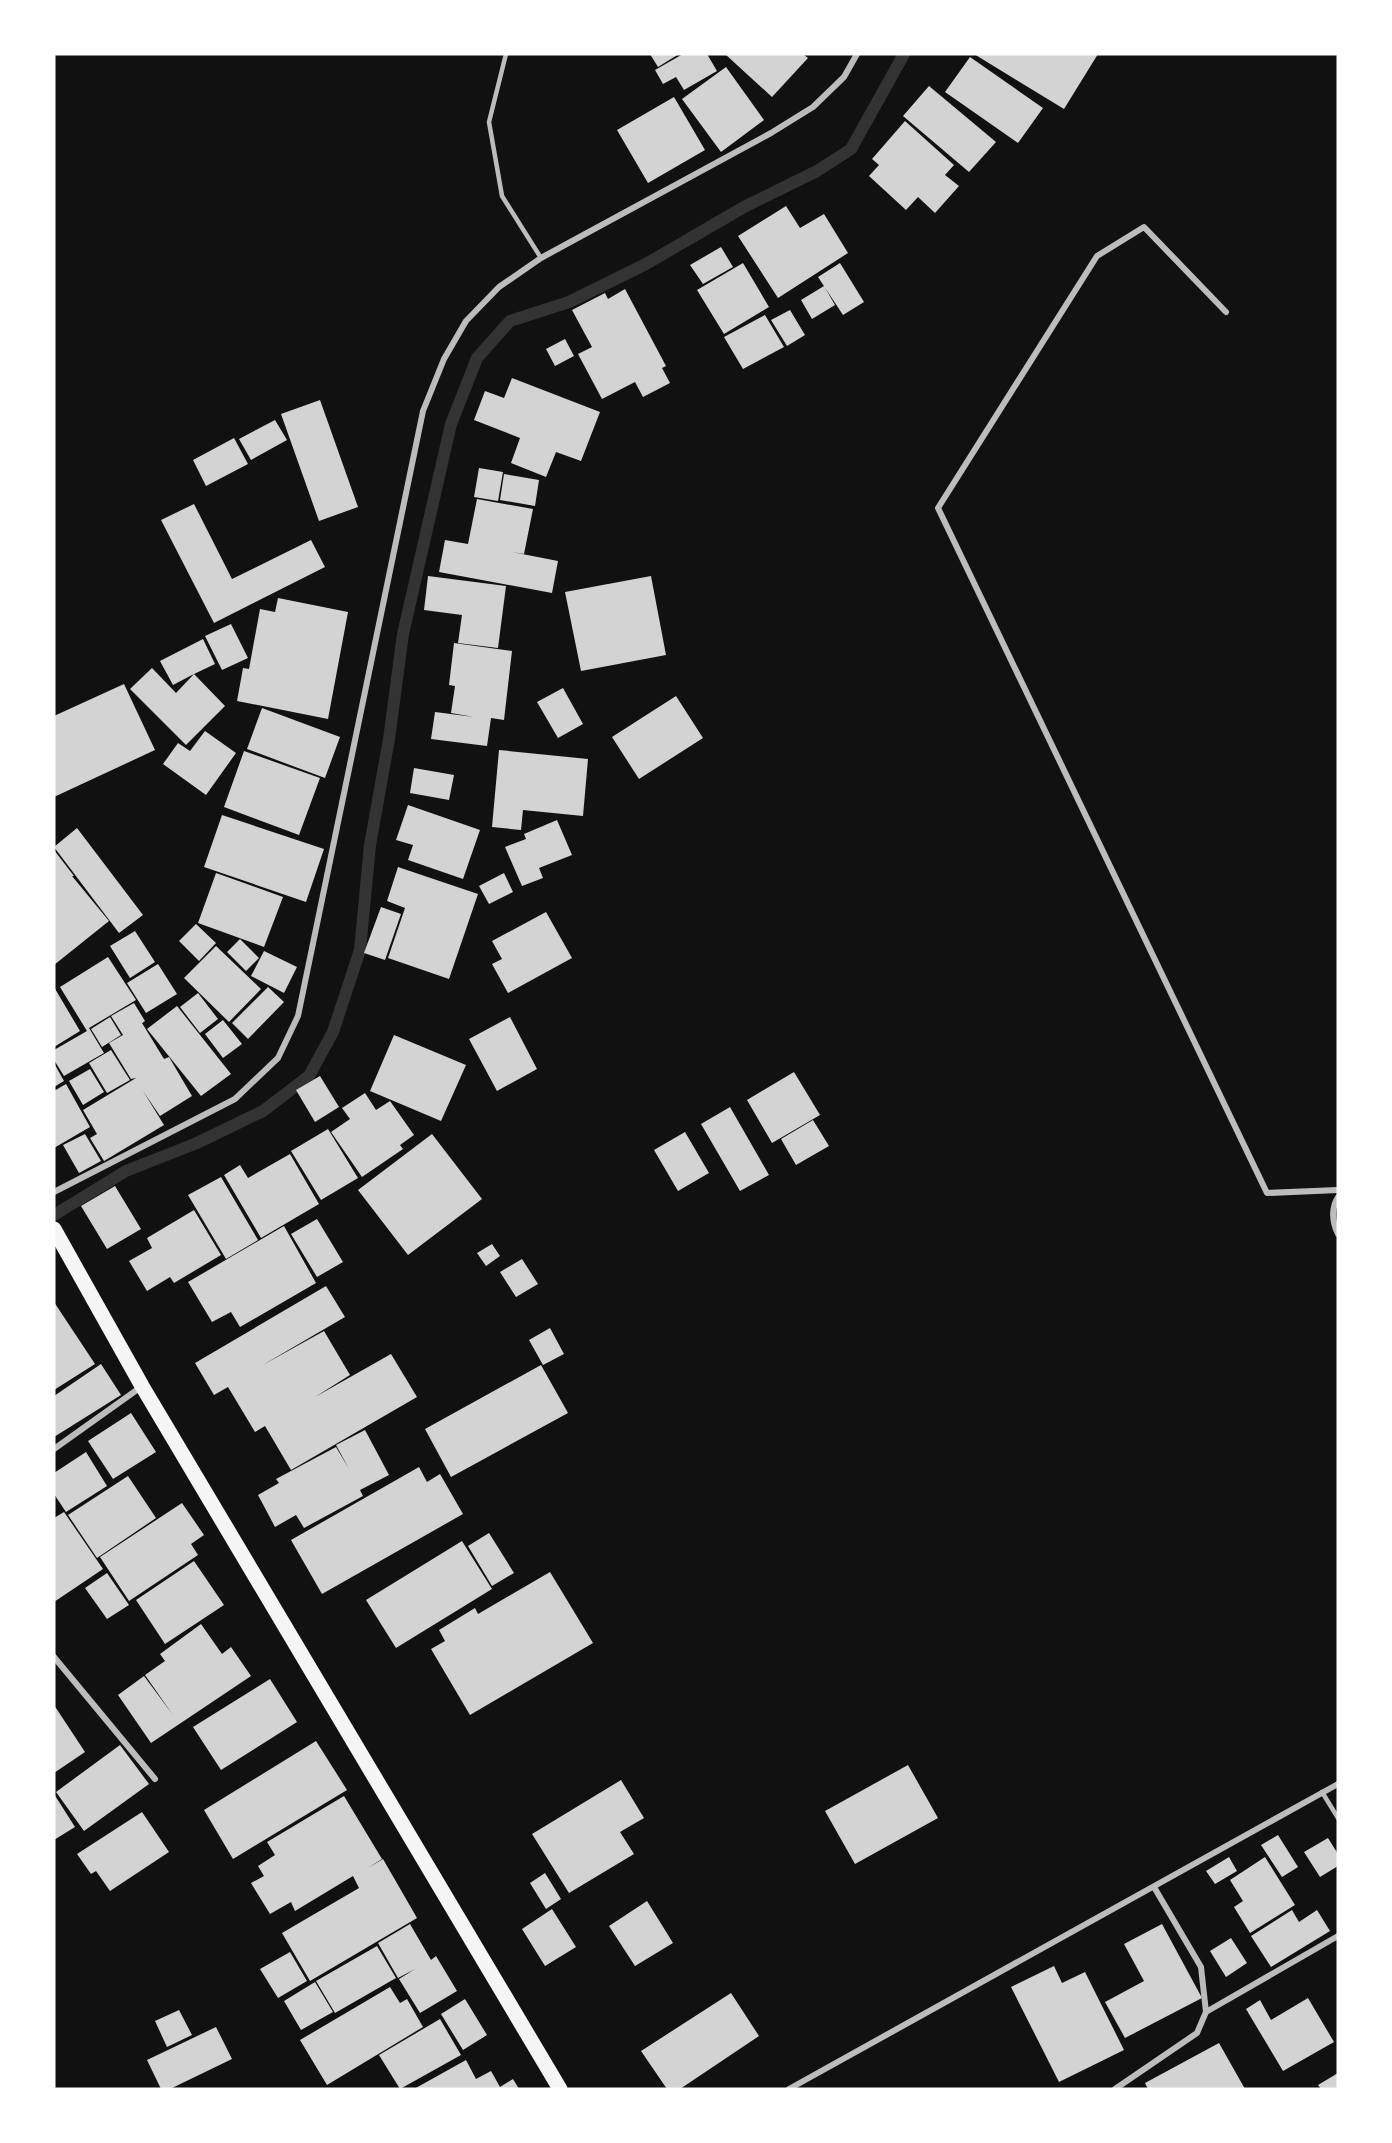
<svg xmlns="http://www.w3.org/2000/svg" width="1392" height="2143" font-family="Manrope,sans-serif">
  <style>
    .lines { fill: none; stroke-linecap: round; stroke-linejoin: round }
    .stream { stroke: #333; stroke-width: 12 }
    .building { fill: #d3d3d3 }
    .service { stroke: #bcbcbc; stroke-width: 4.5 }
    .minor { stroke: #bcbcbc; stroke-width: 6 }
    .primary { stroke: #f5f5f5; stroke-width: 15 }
  </style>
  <rect width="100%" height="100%" fill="#111"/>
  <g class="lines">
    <!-- stream -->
    <path class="stream" d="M 54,1215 L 126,1171 L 197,1143 L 263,1111 L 309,1076 L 333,1032 L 360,950 L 370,845 L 389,739 L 403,634 L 451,424 L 477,358 L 510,321 L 569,302 L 646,264 L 744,207 L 817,171 L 851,149 L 904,54"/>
  </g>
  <!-- building -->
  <path class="building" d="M 650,54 L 679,54 L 658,67 Z
    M 683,54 L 707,54 L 717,71 L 684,90 L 676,77 L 663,84 L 655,70 Z
    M 725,54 L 803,54 L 808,58 L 772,97 Z
    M 974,54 L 1098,54 L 1064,109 Z
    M 970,57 L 1043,108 L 1018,143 L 945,92 Z
    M 726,67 L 764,120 L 721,152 L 682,99 Z
    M 929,86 L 996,142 L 969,172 L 903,116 Z
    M 674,97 L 705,150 L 648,183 L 617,130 Z
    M 905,121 L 954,165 L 945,175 L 959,186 L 935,213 L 918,197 L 906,210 L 869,176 L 879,165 L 872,159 Z
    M 786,206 L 800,228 L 824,214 L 848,253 L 778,298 L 738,236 Z
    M 721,247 L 733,267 L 703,284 L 690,265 Z
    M 743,263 L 769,307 L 724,334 L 697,290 Z
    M 840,263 L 864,302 L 843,315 L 818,277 Z
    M 824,286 L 835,305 L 812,319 L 801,300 Z
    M 625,289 L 666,366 L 662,368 L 670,383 L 643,397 L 635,382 L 602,399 L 578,354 L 592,347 L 572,310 L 605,293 L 608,299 Z
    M 790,310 L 805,335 L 787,346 L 771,320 Z
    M 765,315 L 784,347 L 743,369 L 724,337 Z
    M 565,339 L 574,356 L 555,366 L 546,349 Z
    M 512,378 L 600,412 L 581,461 L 556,452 L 546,477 L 511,463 L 520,438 L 474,420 L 485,391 L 504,398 Z
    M 320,400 L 358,507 L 319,521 L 281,414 Z
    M 275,420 L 287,440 L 251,460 L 239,439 Z
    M 234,438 L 248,464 L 206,486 L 193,460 Z
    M 479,468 L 503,472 L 498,501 L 474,497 Z
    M 504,474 L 539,480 L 535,506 L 500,500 Z
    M 477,499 L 533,509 L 524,554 L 512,552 L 558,561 L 552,593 L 439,572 L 445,540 L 468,544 Z
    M 194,504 L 232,579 L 311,540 L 325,567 L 214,623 L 161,520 Z
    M 428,576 L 506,586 L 498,648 L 458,643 L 462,615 L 424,610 Z
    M 651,576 L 666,655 L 581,671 L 565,592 Z
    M 278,598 L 348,612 L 328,719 L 237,701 L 243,668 L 249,669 L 260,609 L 275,612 Z
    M 231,624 L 248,658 L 222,670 L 205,636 Z
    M 203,639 L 215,664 L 194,674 L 225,706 L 186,745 L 130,689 L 152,668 L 176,693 L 194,674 L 173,685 L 160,661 Z
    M 454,643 L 512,651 L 504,720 L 491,718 L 487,746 L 431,739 L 435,712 L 474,717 L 451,713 L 455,686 L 449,685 Z
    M 124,684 L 155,750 L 54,797 L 54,716 Z
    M 563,688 L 583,724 L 558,738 L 537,702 Z
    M 676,696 L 703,738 L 639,779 L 612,737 Z
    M 262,708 L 340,737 L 325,778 L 247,749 Z
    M 205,731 L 236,753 L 206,795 L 163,764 L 178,743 L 190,751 Z
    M 499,750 L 588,759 L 583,816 L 523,810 L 521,830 L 492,827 Z
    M 244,751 L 320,778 L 299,835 L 224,807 Z
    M 414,768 L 454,775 L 449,800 L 410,793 Z
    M 408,805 L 480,830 L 463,879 L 408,860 L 413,845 L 396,840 Z
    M 222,815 L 324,849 L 306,902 L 204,867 Z
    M 557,820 L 572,855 L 539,868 L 543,878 L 522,886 L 505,847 L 526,839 L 524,834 Z
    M 77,828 L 143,915 L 119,933 L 54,847 Z
    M 54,850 L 74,876 L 72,876 L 109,921 L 54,965 Z
    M 398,867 L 478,894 L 449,979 L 388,958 L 405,908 L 387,901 Z
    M 216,873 L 283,897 L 264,947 L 198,923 Z
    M 504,873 L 513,892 L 489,904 L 479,886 Z
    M 381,907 L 401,914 L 385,960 L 364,953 Z
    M 546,912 L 572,958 L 508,993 L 492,964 L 502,959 L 492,941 Z
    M 196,924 L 216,943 L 199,961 L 179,941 Z
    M 135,931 L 155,962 L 130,978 L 110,946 Z
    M 240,939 L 259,958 L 246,971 L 227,952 Z
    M 216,946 L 261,989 L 229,1022 L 184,978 Z
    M 264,951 L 297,967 L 284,993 L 251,976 Z
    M 108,957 L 136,1000 L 89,1028 L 104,1053 L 64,1076 L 54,1060 L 54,1050 L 87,1031 L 60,987 Z
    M 158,964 L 177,994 L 146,1013 L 127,983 Z
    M 54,987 L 80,1031 L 54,1047 Z
    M 268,987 L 284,1002 L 248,1039 L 232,1023 Z
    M 198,993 L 218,1019 L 200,1033 L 180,1007 Z
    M 134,1003 L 145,1021 L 137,1027 L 142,1023 L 164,1059 L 169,1057 L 192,1096 L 160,1116 L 143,1091 L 164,1125 L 104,1161 L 90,1138 L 97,1134 L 83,1110 L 136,1078 L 131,1079 L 109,1043 L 123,1035 L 111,1016 Z
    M 177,1006 L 231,1074 L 201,1096 L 147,1029 Z
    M 110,1017 L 121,1035 L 102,1047 L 91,1029 Z
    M 510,1017 L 537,1069 L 497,1091 L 469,1039 Z
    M 223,1020 L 242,1044 L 223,1058 L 205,1034 Z
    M 394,1035 L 466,1065 L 441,1121 L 370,1091 Z
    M 111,1050 L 130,1080 L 107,1093 L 89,1063 Z
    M 54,1063 L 64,1081 L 54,1087 Z
    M 90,1069 L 104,1092 L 83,1105 L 69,1081 Z
    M 794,1072 L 820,1115 L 772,1143 L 747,1100 Z
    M 320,1076 L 339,1107 L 315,1122 L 296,1090 Z
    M 66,1084 L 90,1127 L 54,1148 L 54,1091 Z
    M 365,1093 L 376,1110 L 390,1101 L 414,1135 L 400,1145 L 403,1149 L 362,1177 L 331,1132 L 350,1119 L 342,1108 Z
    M 730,1107 L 769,1175 L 740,1191 L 701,1124 Z
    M 813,1120 L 829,1146 L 796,1165 L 781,1139 Z
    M 328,1129 L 358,1178 L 321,1200 L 291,1151 Z
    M 685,1132 L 709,1173 L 678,1191 L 654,1150 Z
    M 85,1134 L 101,1161 L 79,1173 L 63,1145 Z
    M 432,1134 L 482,1199 L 408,1255 L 358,1190 Z
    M 290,1154 L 319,1204 L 261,1238 L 224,1175 L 240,1165 L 248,1178 Z
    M 221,1177 L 258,1240 L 226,1259 L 188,1195 Z
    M 115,1186 L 141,1229 L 107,1249 L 81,1206 Z
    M 194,1210 L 221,1255 L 174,1283 L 170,1277 L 147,1291 L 129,1261 L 152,1248 L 147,1238 Z
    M 317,1219 L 343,1262 L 317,1277 L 291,1234 Z
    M 284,1226 L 316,1283 L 240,1327 L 231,1312 L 212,1322 L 188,1282 Z
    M 492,1244 L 500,1256 L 486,1266 L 477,1253 Z
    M 522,1259 L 538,1284 L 516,1297 L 500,1272 Z
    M 326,1286 L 345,1317 L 261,1366 L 324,1331 L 350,1375 L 315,1397 L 391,1354 L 417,1397 L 291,1470 L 265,1426 L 255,1432 L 228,1387 L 214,1395 L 195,1363 Z
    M 54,1302 L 95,1364 L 54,1390 Z
    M 550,1328 L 564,1354 L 543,1365 L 529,1340 Z
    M 101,1364 L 121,1395 L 54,1437 L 54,1396 Z
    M 541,1365 L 568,1413 L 451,1477 L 425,1429 Z
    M 131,1413 L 156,1452 L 113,1479 L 88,1441 Z
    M 365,1430 L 389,1475 L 360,1490 L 363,1496 L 304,1528 L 296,1515 L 275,1527 L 258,1495 L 279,1483 L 276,1479 L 336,1447 L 349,1469 L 336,1445 Z
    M 86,1452 L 107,1486 L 66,1512 L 54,1494 L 54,1473 Z
    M 419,1467 L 427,1482 L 440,1474 L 463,1514 L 322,1594 L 291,1540 Z
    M 128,1476 L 156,1518 L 97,1558 L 68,1515 Z
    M 182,1503 L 204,1535 L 191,1544 L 198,1555 L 129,1601 L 100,1557 Z
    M 64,1512 L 103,1569 L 54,1602 L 54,1518 Z
    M 489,1533 L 514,1573 L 492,1586 L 468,1546 Z
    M 462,1541 L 492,1589 L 396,1648 L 366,1600 Z
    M 194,1561 L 224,1605 L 165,1644 L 136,1600 Z
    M 550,1572 L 593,1643 L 470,1715 L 431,1649 L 445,1641 L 439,1630 L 475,1608 L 478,1614 Z
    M 107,1573 L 129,1605 L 107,1619 L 85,1588 Z
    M 201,1624 L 222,1654 L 231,1647 L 251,1676 L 151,1743 L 118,1695 L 144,1676 L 173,1715 L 145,1675 L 165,1661 L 160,1654 Z
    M 270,1679 L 297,1722 L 221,1770 L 193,1727 Z
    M 54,1705 L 85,1752 L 54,1773 Z
    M 316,1741 L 347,1790 L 233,1859 L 204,1810 Z
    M 120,1745 L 149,1784 L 84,1831 L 56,1792 Z
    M 908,1765 L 938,1818 L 855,1864 L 825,1811 Z
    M 621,1780 L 644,1818 L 620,1832 L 634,1854 L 569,1893 L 532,1834 Z
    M 54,1794 L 75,1827 L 54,1840 Z
    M 344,1796 L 382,1859 L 368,1868 L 383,1859 L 417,1918 L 310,1981 L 282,1933 L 359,1888 L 353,1876 L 295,1911 L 291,1902 L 270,1914 L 251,1883 L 264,1876 L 258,1866 L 275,1855 L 267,1842 Z
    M 142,1812 L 169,1852 L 110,1891 L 96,1871 L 91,1874 L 77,1854 Z
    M 1278,1835 L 1298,1867 L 1282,1877 L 1261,1845 Z
    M 1328,1838 L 1338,1854 L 1338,1866 L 1320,1877 L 1304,1852 Z
    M 1229,1857 L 1237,1871 L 1215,1884 L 1206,1871 Z
    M 1265,1857 L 1295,1905 L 1250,1933 L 1234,1907 L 1243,1901 L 1230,1880 Z
    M 545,1873 L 561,1899 L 546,1909 L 530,1883 Z
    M 647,1901 L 673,1943 L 635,1966 L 609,1926 Z
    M 552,1909 L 576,1947 L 545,1966 L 522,1929 Z
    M 1292,1910 L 1299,1922 L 1317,1910 L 1330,1931 L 1271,1967 L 1251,1936 Z
    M 410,1924 L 431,1960 L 436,1956 L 457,1991 L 420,2013 L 399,1979 L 415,1969 L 398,1978 L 378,1943 Z
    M 1162,1924 L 1202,1998 L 1125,2038 L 1105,2002 L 1144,1981 L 1124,1944 Z
    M 1231,1938 L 1247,1963 L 1226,1977 L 1210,1951 Z
    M 377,1946 L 396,1978 L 335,2013 L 316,1981 Z
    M 290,1952 L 307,1981 L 278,1998 L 260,1969 Z
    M 1054,1966 L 1062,1983 L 1085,1972 L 1124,2050 L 1059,2082 L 1011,1987 Z
    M 315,1982 L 333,2012 L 301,2030 L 284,2001 Z
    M 390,1987 L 400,2003 L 407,1999 L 423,2027 L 327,2085 L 300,2040 Z
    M 731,1993 L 759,2036 L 680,2089 L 667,2089 L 641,2051 Z
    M 1308,1998 L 1334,2042 L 1283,2071 L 1246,2009 L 1260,2000 L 1271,2020 Z
    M 465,1999 L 487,2035 L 463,2050 L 441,2014 Z
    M 179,2010 L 192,2035 L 167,2047 L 155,2021 Z
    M 440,2019 L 461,2055 L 400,2089 L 379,2055 Z
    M 216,2027 L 232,2059 L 170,2089 L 161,2089 L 147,2060 Z
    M 1219,2043 L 1245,2089 L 1148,2089 L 1145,2083 Z
    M 466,2060 L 476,2079 L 491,2071 L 500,2087 L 513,2079 L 519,2089 L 414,2089 Z
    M 1338,2073 L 1338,2089 L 1321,2089 L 1318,2085 Z"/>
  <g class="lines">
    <!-- service -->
    <path class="service" d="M 506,54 L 489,122 L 502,196 L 541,258
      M 1322,1792 L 1338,1818"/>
    <!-- minor -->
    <path class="minor" d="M 1226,312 L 1144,227 L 1097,256 L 938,508 L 1267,1193 L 1338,1190
      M 54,1192 L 235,1099 L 278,1058 L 298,1016 L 423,411 L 444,359 L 466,321 L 499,287 L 541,258 L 771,133 L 813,107 L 844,77 L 857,54
      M 1338,1197 C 1331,1208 1332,1222 1338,1234
      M 54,1449 L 141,1387
      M 54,1657 L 155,1779
      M 1206,2012 L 1338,1936
      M 789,2089 L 1338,1784
      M 1115,2089 L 1197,2033 L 1206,2012 L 1201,1967 L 1154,1887"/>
    <!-- primary -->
    <path class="primary" d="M 54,1229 L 142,1386 L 560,2089"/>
  </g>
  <!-- border -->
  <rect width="1392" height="2143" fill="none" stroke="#ffffff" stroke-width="111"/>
</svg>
